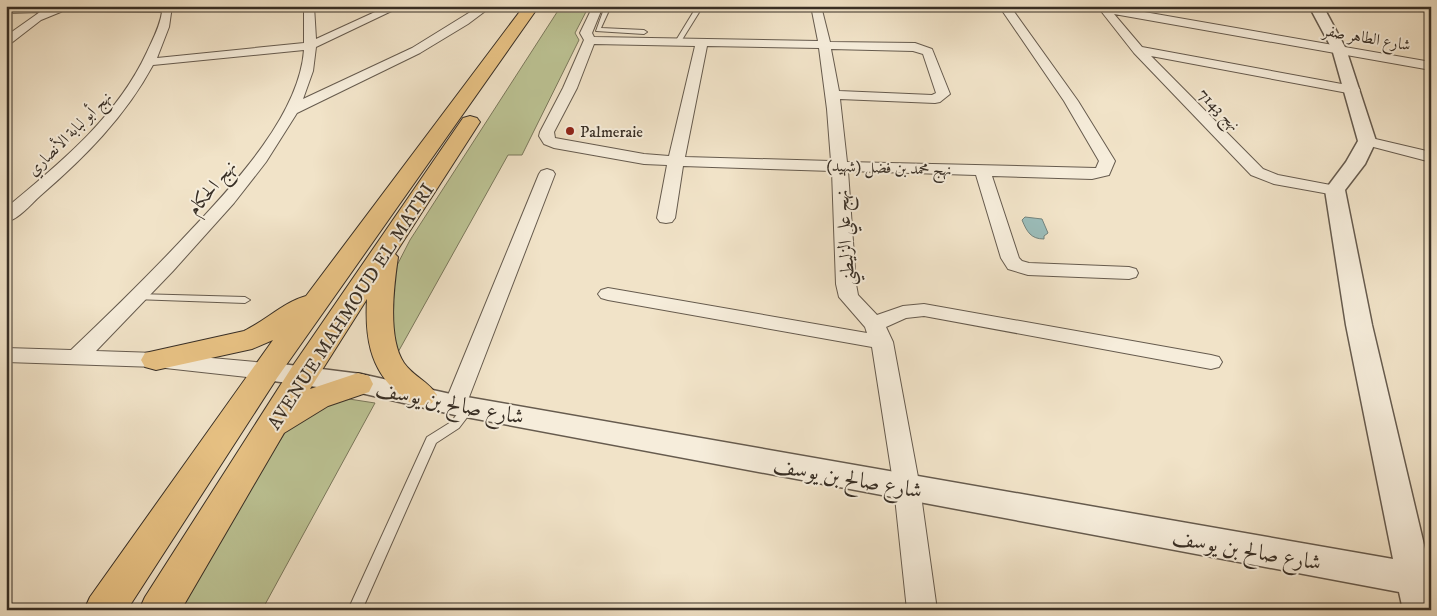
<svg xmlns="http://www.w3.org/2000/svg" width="1437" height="616" font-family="'IM FELL DW Pica',Amiri,serif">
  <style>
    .green { fill: #bcc394; stroke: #7a785c }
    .water { fill: #9bbdba; stroke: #73847e }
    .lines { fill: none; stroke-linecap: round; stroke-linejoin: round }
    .service-casing { stroke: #665b4e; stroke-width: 2 }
    .minor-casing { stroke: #665b4e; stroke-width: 2 }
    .tertiary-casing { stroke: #665b4e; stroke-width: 3 }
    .trunk-casing { stroke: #372e25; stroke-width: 2 }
    .service { fill: #f6eddb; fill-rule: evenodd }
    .minor { fill: #f6eddb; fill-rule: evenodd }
    .tertiary { fill: #f6eddb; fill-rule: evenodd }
    .trunk { fill: #e8c284; fill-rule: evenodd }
    .poi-dot { fill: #8f2418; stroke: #f6eddb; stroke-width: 2 }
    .labels { text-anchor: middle; stroke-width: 4; stroke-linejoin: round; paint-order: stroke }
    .far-street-label { font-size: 16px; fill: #372e25; stroke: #f6eddb }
    .far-poi-label { font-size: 16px; fill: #372e25; stroke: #f6eddb; text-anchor: start }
    .street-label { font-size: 19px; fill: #372e25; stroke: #f6eddb }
    .near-street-label { font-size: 22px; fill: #372e25; stroke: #f6eddb }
  </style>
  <rect width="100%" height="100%" fill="#f1e3c8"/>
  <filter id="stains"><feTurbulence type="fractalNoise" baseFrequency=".004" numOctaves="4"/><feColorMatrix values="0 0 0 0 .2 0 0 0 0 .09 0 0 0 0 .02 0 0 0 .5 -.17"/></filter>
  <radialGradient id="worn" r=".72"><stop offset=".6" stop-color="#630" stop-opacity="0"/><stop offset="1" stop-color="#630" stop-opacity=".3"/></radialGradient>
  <!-- green -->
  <path class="green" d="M 561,6 L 589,6 L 575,33 L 579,40 L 522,155 L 508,155 L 397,354 L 388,311 L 392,275 L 410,240 Z
    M 336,397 L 375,403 L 262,610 L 174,610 L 288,428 Z"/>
  <!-- water -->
  <path class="water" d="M 1025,217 L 1042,219 L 1048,233 L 1044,236 L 1044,239 C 1031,239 1027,232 1022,220 Z"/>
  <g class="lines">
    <!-- service casing -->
    <g class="service-casing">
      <path id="service" d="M 605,6 L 611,6 L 601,28 L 644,30 L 647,32 L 644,34 L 596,31 Z
        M 697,6 L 703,6 L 680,43 L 676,43 L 675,42 Z
        M 137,294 L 245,297 L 250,300 L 245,303 L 134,299 L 132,297 L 134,295 Z
        M 469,403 L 473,404 L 475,407 L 459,428 L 436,443 L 362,610 L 348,610 L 427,437 L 451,422 L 465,404 Z"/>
    </g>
    <!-- minor casing -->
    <g class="minor-casing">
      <path id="minor" d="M 172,6 L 169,27 L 157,58 L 304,43 L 304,6 L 314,6 L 316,39 L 388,6 L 402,6 L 316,47 L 313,71 L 303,99 L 412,48 L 480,6 L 492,6 L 468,24 L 420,53 L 297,113 L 266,162 L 234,203 L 173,271 L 96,351 L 156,353 L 266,363 L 274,366 L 277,371 L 274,376 L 266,379 L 156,367 L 6,362 L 6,348 L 71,350 C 112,311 152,272 190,231 C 233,185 299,116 304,50 L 153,65 C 125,117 84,158 40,196 C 30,205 19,219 6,222 L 6,208 C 60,163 117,117 147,52 C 153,39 160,26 162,12 L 63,11 L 41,20 L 10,44 L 6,45 L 6,36 L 40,12 L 6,13 L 6,7 Z
        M 593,6 L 603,6 L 592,33 L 594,37 L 818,41 L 811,6 L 821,6 L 830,42 L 915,43 L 932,49 L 950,94 L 940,102 L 935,103 L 840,99 L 847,162 L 1096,168 L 1099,161 L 1064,101 L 999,6 L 1010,6 L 1078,101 L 1115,161 L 1109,175 L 1092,179 L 992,176 L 1019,258 L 1022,261 L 1029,263 L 1129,267 L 1136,269 L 1138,273 L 1136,277 L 1129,279 L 1028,275 L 1008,269 L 1001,258 L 976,175 L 848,171 L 856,284 L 858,295 L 877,315 L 903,306 L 924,304 L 1211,355 L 1219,357 L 1222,362 L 1219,367 L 1211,369 L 924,316 L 906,318 L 886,327 L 893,342 L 920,488 L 937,610 L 907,610 L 894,488 L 872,347 L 608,300 L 601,298 L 598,294 L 601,290 L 608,288 L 867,333 L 865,327 L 839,297 L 836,284 L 832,171 L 683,166 L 675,218 L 672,222 L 666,223 L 660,222 L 657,218 L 667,165 L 644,164 L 554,148 L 544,144 L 539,136 L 540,132 L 563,88 L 584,40 L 580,33 ZM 594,44 L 695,46 L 669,156 L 644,154 L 555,138 L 554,132 L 577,88 ZM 707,46 L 819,48 L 827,109 L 831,161 L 685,157 ZM 831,49 L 913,51 L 923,54 L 936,93 L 932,95 L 839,91 Z
        M 1085,6 L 1110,6 L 1431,62 L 1431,70 L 1114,14 L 1142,47 L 1358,87 L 1360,90 L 1358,93 L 1353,94 L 1151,56 L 1263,169 L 1278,175 L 1341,187 L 1343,190 L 1341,193 L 1335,195 L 1274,184 L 1251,175 L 1134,53 L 1101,11 L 1086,8 Z
        M 1367,137 L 1431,152 L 1431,162 L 1362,144 L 1360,141 L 1362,138 Z
        M 547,169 L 553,171 L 555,174 L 466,405 L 463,411 L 455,413 L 447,411 L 444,405 L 539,174 L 541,171 Z"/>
    </g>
    <!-- tertiary casing -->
    <g class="tertiary-casing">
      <path id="tertiary" d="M 1309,6 L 1323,6 L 1346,49 L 1376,141 L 1365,164 L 1345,190 L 1372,325 L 1429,566 L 1431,566 L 1431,610 L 1403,610 L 1399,592 L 455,415 L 361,393 L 266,380 L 256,378 L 252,371 L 256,364 L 266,362 L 361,374 L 455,395 L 1393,559 L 1346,325 L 1325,190 L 1346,162 L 1358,141 L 1332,49 Z"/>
    </g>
    <!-- trunk casing -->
    <g class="trunk-casing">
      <path id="trunk" d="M 524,6 L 539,6 L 277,378 L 127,610 L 84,610 L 90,597 L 273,340 L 252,349 L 156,370 L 145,367 L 141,360 L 145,353 L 244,331 C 265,321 284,302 306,296 Z
        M 470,116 L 477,118 L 480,122 L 395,254 L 398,257 C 394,285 387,338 404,363 C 413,376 429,382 437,395 L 432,403 C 416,408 410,404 398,393 C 369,368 365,335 367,299 L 310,389 L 358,373 L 369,376 L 373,384 L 369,392 L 328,406 L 284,433 L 181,610 L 139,610 L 145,597 L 292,367 L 463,118 Z"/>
    </g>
    <!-- service -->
    <use href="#service" class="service"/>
    <!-- minor -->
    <use href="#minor" class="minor"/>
    <!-- tertiary -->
    <use href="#tertiary" class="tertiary"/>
    <!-- trunk -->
    <use href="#trunk" class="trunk"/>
  </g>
  <!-- markers -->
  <circle class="poi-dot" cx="570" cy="131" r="5"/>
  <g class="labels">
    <!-- far-street labels -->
    <g class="far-street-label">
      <text transform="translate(1367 37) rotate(10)" y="6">شارع الطاهر صفر</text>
      <text transform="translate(1220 109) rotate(46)" y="6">نهج 7143</text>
      <text transform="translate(69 133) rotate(-45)" y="6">نهج أبو لبابة الأنصاري</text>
      <text transform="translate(889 167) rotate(2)" y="6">نهج محمد بن فضل (شهيد)</text>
    </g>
    <!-- far-poi labels -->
    <g class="far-poi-label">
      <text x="580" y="137">Palmeraie</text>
    </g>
    <!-- street labels -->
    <g class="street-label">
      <text transform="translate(211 187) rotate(-50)" y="7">نهج الحكام</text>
      <text transform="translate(844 238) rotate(-94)" y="7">نهج علي الزليطني</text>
      <text transform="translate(350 306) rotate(-57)" y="7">AVENUE MAHMOUD EL MATRI</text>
    </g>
    <!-- near-street labels -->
    <g class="near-street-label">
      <text transform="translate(450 402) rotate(11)" y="8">شارع صالح بن يوسف</text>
      <text transform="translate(848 477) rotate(10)" y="8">شارع صالح بن يوسف</text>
      <text transform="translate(1247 549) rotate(10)" y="8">شارع صالح بن يوسف</text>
    </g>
  </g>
  <!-- margin -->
  <rect width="1437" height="616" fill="none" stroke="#f1e3c8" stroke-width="25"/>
  <rect x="8" y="8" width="1422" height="601" fill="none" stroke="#372e25" stroke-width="2.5"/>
  <rect x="12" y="12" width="1412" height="591" fill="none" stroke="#372e25"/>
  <rect width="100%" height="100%" filter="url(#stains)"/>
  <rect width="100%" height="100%" fill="url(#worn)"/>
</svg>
